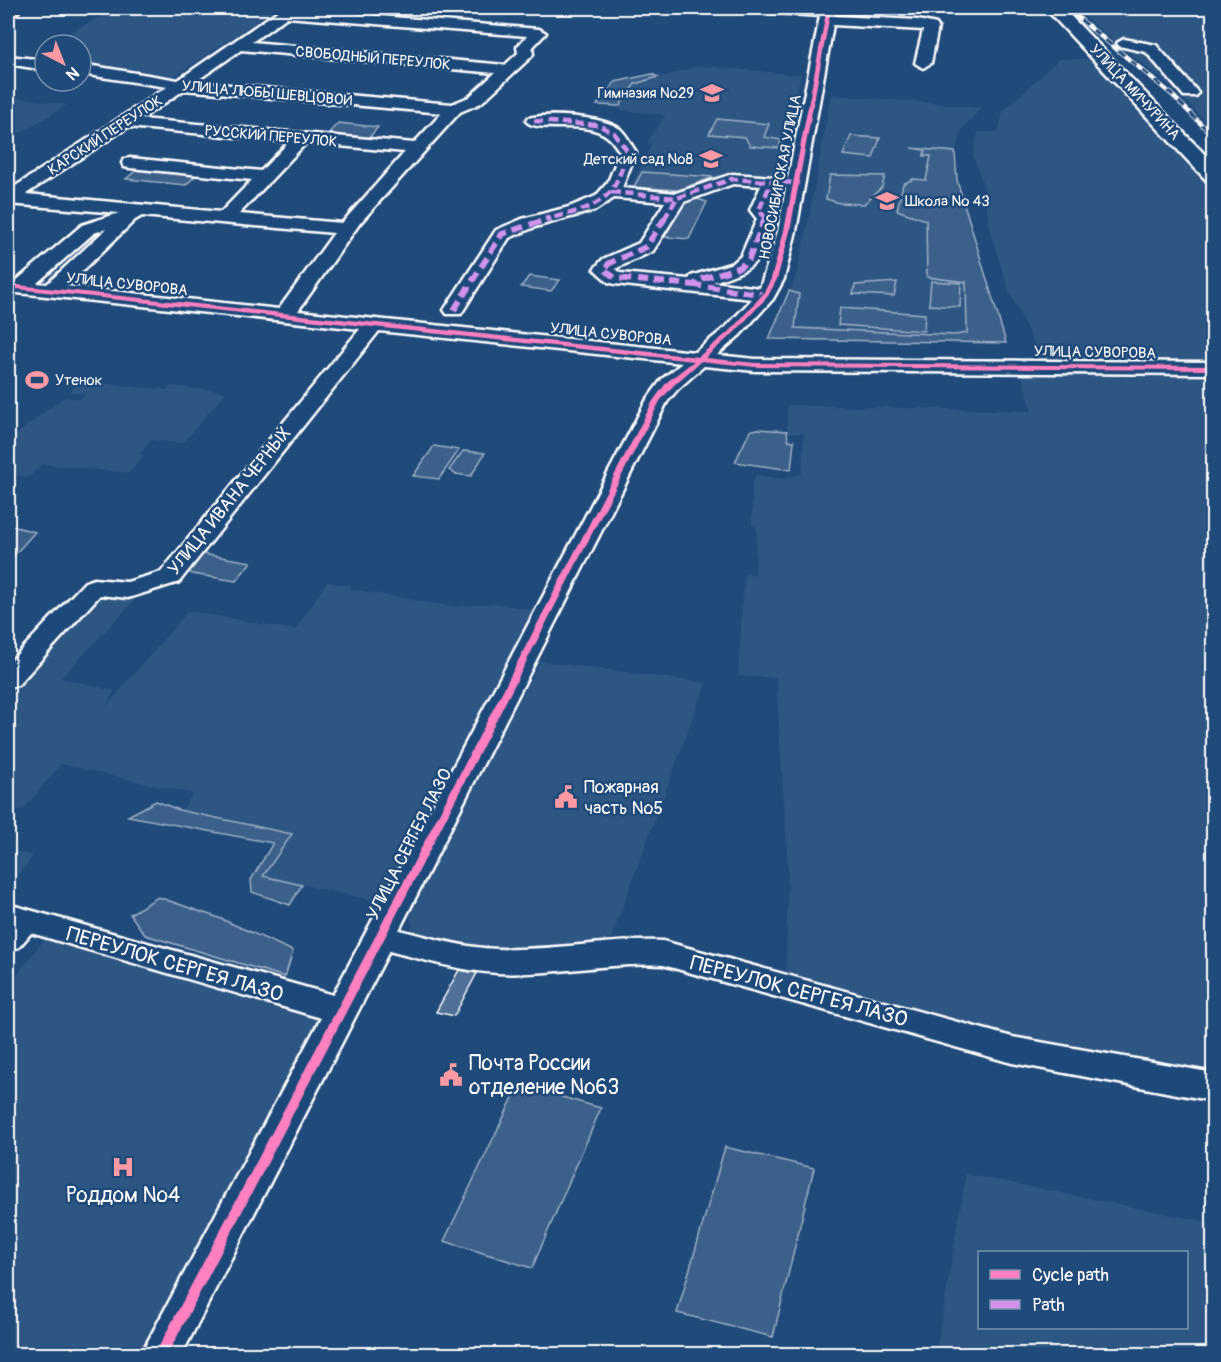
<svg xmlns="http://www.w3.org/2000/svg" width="1221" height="1362" font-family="Pangolin,sans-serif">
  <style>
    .built { fill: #2e5683; fill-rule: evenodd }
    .green { fill: #3c618b; stroke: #9eb0c5; stroke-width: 1.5 }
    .building { fill: #507197; stroke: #fff; stroke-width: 1.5 }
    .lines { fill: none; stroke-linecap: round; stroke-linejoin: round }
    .minor-casing { stroke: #fff; stroke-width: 5 }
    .major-casing { stroke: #fff; stroke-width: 5 }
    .minor { fill: #1f4a7a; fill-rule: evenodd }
    .major { fill: #1f4a7a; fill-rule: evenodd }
    .rail-casing { stroke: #fff; stroke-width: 4.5 }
    .rail { stroke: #1f4a7a; stroke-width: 3; stroke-dasharray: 8; stroke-linecap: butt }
    .quiet-far1 { stroke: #d193ec; stroke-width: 4.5; stroke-dasharray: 9 4.5; stroke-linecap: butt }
    .quiet { stroke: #d193ec; stroke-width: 6; stroke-dasharray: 11 6; stroke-linecap: butt }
    .cycleway-casing { stroke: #1f4a7a; stroke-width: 4 }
    .cycleway { fill: #ff80c0; fill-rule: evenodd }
    .labels { text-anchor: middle; stroke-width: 5; stroke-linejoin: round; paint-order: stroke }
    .far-street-label { font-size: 15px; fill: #fff; stroke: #1f4a7a }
    .far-poi-label { font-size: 15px; fill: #fff; stroke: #1f4a7a; text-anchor: end }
    .street-label { font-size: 18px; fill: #fff; stroke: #1f4a7a }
    .poi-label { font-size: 18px; fill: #fff; stroke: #1f4a7a; text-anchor: start }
    .near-street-label { font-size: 21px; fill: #fff; stroke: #1f4a7a }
    .near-poi-label { font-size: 21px; fill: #fff; stroke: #1f4a7a; text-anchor: start }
  </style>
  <rect width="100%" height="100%" fill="#1f4a7a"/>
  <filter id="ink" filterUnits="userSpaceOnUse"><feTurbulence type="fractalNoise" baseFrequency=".0167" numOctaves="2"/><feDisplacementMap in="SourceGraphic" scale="12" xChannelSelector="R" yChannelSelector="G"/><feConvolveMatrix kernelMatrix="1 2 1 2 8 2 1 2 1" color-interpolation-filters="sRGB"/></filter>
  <g filter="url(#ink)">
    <!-- built -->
    <path class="built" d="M 116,8 L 264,8 L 275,9 L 172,78 L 81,65 L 81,45 L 46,45 Z
      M 1078,8 L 1213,8 L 1213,130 L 1177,92 L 1087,19 Z
      M 1059,59 L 1097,59 L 1213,185 L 1213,364 L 1044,362 L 1031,338 L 1009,291 L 991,235 L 983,185 L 973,155 L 978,132 L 998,132 L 1003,111 Z
      M 700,66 L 801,75 L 773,179 L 726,175 L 679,192 L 630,188 L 652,144 L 647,143 L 665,115 L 619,110 L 626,96 L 635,84 Z
      M 831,95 L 936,103 L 981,108 L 963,128 L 955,152 L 957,180 L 1006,343 L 769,339 L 796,277 L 808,222 Z
      M 8,96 L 67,105 L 8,140 Z
      M 1021,372 L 1213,373 L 1213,1081 L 1012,1043 L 786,981 L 788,866 L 776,678 L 738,676 L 744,574 L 755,575 L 757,526 L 752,525 L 752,483 L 756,475 L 785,479 L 802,473 L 804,433 L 787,433 L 787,405 L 1032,411 Z
      M 80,381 L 167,390 L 171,386 L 226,392 L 184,442 L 178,443 L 152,440 L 139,454 L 144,455 L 129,473 L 42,464 L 29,477 L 8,475 L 8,441 L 63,397 L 81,399 L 85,394 L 69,392 Z
      M 327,582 L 352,586 L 350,589 L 455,607 L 493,603 L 534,610 L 380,902 L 263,876 L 292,834 L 183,809 L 193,794 L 61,764 L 23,810 L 8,808 L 8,674 L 85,593 L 135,600 L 61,678 L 115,691 L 104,709 L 188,611 L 295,630 Z
      M 540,661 L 706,683 L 608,946 L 567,951 L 457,948 L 413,932 L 409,911 Z
      M 8,849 L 33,856 L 13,881 L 8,881 Z
      M 54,926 L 332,995 L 138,1354 L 8,1354 L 8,980 L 13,981 Z
      M 966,1174 L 1213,1223 L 1213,1354 L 936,1354 ZM 980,1252 L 1186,1252 L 1186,1328 L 980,1328 Z"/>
    <!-- green -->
    <path class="green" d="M 652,74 L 658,77 L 635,84 L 620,106 L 597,105 L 615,82 Z
      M 717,119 L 769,124 L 764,137 L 781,140 L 779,148 L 750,146 L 745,137 L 709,134 Z
      M 338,123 L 378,127 L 368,139 L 326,136 Z
      M 851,136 L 880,138 L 873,158 L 843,155 Z
      M 911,148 L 955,152 L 957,180 L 1006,343 L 769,339 L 789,291 L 799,294 L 795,328 L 955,335 L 967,333 L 966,282 L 927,277 L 926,220 L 897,210 L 903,184 L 913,179 L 926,180 L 931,156 L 924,156 L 925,150 Z
      M 140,167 L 199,172 L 186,185 L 126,179 Z
      M 642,172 L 714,177 L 678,190 L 634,187 Z
      M 830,175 L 885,176 L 882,187 L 864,204 L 839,203 L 826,199 Z
      M 688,196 L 707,202 L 689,239 L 665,237 L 684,199 Z
      M 529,276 L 560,280 L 551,291 L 521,287 Z
      M 931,281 L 961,283 L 960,307 L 929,305 Z
      M 897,282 L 894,296 L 853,294 L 855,285 Z
      M 840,308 L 925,314 L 924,331 L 838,325 Z
      M 757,429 L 787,431 L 788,440 L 794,441 L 791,470 L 735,462 L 750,431 Z
      M 434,446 L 459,450 L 439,479 L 413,476 Z
      M 463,451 L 485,453 L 471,476 L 455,474 L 449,470 Z
      M 8,525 L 35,532 L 8,562 Z
      M 203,554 L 251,562 L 236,581 L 192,574 L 189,571 Z
      M 156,801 L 179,810 L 292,834 L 263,876 L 302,885 L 290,905 L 252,892 L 251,880 L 273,843 L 128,816 Z
      M 158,897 L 219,918 L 293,951 L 285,977 L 145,935 L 130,914 Z
      M 519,1085 L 601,1108 L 532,1268 L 444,1241 Z
      M 725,1147 L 814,1168 L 773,1337 L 677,1313 Z"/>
    <!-- building -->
    <path class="building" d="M 459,970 L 477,973 L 454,1016 L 436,1012 Z"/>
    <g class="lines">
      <!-- minor casing -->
      <g class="minor-casing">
        <path id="minor" d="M 282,8 L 539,29 L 546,33 L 532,48 L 533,54 L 531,57 L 481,103 L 460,112 L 360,223 L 298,311 L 695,352 L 726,327 L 752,299 L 615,284 L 608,282 L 594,269 L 603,259 L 639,243 L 665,202 L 614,198 L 596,210 L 535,227 L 509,238 L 461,314 L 447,314 L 444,310 L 496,230 L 522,219 L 569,207 L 596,196 L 608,182 L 620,152 C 616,147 613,141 608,137 C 588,119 537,134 526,121 L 528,118 C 548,113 603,116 620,129 C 627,135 631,145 636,152 L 622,188 L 676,193 L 732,174 L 788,178 L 820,16 L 761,12 L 754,8 L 836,8 L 835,16 L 918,20 L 936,24 L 938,27 L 931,63 L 923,68 L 915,63 L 923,30 L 833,25 L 796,231 L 784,279 L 773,299 L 740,335 L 717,355 L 755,359 L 1214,362 L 1214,374 L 755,371 L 704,366 L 678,389 L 667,402 L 399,930 C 432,938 465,948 498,949 C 553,951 608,939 663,941 L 1012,1037 L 1214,1073 L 1214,1101 L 1012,1063 L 663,965 C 607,962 553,976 497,973 C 460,971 425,960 389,951 L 182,1354 L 141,1354 L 321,1018 L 31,933 L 19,947 L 8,951 L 8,904 L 333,995 L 646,401 L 662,379 L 682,363 L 379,331 L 179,582 L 128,598 L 100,595 L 18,685 L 8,687 L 8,664 L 85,582 L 94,579 L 127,582 L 161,572 L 360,329 L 8,292 L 8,280 L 16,281 L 82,225 L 119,213 L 8,204 L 8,191 L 167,87 L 81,74 L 81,64 L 178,80 ZM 287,17 L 527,36 L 517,47 L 518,53 L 505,65 L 252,42 ZM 241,50 L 495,73 L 469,97 L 452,104 L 195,82 ZM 184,90 L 442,113 L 414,143 L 141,119 ZM 128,127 L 289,142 L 261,171 L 130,158 L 124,159 L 122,163 L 124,167 L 130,168 L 252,180 L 221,212 L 26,194 ZM 306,143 L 405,152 L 342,223 L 239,214 ZM 733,184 L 761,186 L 750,210 L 757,219 L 741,256 L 733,263 L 691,276 L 689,279 L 620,273 L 615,269 L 653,251 L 684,202 ZM 778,187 L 786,188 L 778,231 L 760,288 L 713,282 C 762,266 756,265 775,219 L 768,210 ZM 142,216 L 334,233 L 279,309 L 67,286 L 135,220 ZM 106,229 L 47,284 L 37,283 L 94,233 Z
          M 1124,39 L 1156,45 L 1196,90 L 1198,93 L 1196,96 L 1184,96 L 1146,52 L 1119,46 L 1117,43 Z
          M 8,56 L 45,60 L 45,70 L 8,64 Z"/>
      </g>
      <!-- major casing -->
      <g class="major-casing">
        <path id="major" d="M 8,8 L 21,8 L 18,12 L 8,15 Z
          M 1045,8 L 1063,8 L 1214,164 L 1214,183 L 1207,181 Z"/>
      </g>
      <!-- minor -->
      <use href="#minor" class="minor"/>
      <!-- major -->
      <use href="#major" class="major"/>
      <!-- rail casing -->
      <g class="rail-casing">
        <path id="rail" d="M 1070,8 L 1081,20 L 1170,93 L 1214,137"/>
      </g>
      <!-- rail -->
      <use href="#rail" class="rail"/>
      <!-- quiet-far1 -->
      <path class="quiet-far1" d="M 534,121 L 598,125 L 614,133 L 628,152 C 623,164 620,177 613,188 C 599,209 568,214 545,219
        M 611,192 L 677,198 L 732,179 L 796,183
        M 664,219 L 677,198
        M 766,219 L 759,210 L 772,181"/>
      <!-- quiet -->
      <path class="quiet" d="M 665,218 L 646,247 L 610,263 L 604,269 L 615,278 L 695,285
        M 765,218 L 749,259 L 740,267 L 698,280 L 695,285 L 766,295
        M 454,310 L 502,234 L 551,218"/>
      <!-- cycleway casing -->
      <g class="cycleway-casing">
        <path id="cycleway" d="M 827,8 L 831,8 L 790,231 L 777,279 L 768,296 L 735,332 L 705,358 L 755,363 L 1214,366 L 1214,370 L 755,367 L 701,361 L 673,386 L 660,401 L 385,937 L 168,1354 L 155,1354 L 375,937 L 653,401 L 667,382 L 694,361 L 8,288 L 8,284 L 698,357 L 731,330 L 763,294 L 771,279 L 784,231 Z"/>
      </g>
      <!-- cycleway -->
      <use href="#cycleway" class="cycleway"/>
    </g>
  </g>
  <!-- icons -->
  <defs>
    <g id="school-bare" transform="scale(1.8)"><path d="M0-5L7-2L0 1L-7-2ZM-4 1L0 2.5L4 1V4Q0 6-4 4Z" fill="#ff9aa2" stroke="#1f4a7a" stroke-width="2.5" paint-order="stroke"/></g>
    <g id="stadium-bare" transform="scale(1.8)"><path d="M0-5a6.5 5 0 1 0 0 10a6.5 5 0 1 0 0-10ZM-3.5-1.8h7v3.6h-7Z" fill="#ff9aa2" stroke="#1f4a7a" stroke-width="2.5" paint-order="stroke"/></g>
    <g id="civic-bare" transform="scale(1.8)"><path d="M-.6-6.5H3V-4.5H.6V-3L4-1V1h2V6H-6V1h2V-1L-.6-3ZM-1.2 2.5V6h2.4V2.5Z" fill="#ff9aa2" stroke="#1f4a7a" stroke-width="2.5" paint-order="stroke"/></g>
    <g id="hospital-bare" transform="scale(1.8)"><path d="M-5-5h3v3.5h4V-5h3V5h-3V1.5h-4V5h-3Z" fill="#ff9aa2" stroke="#1f4a7a" stroke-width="2.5" paint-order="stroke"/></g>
  </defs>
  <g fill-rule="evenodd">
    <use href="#school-bare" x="712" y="93"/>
    <use href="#school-bare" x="711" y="159"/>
    <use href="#school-bare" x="887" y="201"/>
    <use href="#stadium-bare" x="37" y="380"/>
    <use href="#civic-bare" x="566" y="797"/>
    <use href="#civic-bare" x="451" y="1075"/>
    <use href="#hospital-bare" x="123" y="1167"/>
  </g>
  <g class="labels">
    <!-- far-street labels -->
    <g class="far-street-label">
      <text transform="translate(373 58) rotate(5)" y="5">СВОБОДНЫЙ ПЕРЕУЛОК</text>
      <text transform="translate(1135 92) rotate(47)" y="5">УЛИЦА МИЧУРИНА</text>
      <text transform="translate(267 93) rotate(5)" y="5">УЛИЦА ЛЮБЫ ШЕВЦОВОЙ</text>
      <text transform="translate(105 135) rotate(-33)" y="5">КАРСКИЙ ПЕРЕУЛОК</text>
      <text transform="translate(271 136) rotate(5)" y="5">РУССКИЙ ПЕРЕУЛОК</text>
      <text transform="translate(780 177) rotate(-79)" y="5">НОВОСИБИРСКАЯ УЛИЦА</text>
      <text transform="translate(127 284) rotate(6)" y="5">УЛИЦА СУВОРОВА</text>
      <text transform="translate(611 334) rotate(6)" y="5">УЛИЦА СУВОРОВА</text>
      <text transform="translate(1095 352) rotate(1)" y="5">УЛИЦА СУВОРОВА</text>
    </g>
    <!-- far-poi labels -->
    <g class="far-poi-label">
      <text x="694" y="98">Гимназия №29</text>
      <text x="693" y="164">Детский сад №8</text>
      <text x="905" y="206" text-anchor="start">Школа № 43</text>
      <text x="55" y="385" text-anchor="start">Утенок</text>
    </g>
    <!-- street labels -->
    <g class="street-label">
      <text transform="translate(229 501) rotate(-51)" y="6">УЛИЦА ИВАНА ЧЕРНЫХ</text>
      <text transform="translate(409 844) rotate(-63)" y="6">УЛИЦА СЕРГЕЯ ЛАЗО</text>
    </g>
    <!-- poi labels -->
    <g class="poi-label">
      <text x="584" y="793">Пожарная<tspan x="584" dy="21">часть №5</tspan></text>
    </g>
    <!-- near-street labels -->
    <g class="near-street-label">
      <text transform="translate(175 964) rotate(16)" y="7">ПЕРЕУЛОК СЕРГЕЯ ЛАЗО</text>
      <text transform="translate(799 991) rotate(15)" y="7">ПЕРЕУЛОК СЕРГЕЯ ЛАЗО</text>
    </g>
    <!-- near-poi labels -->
    <g class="near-poi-label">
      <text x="469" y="1070">Почта России<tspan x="469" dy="24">отделение №63</tspan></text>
      <text x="123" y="1202" text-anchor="middle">Роддом №4</text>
    </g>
  </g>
  <!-- margin -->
  <rect width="1221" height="1362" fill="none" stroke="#1f4a7a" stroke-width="30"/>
  <rect x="15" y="15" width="1191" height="1332" fill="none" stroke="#fff" stroke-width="2" filter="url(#ink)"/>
  <!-- legend -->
  <rect x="978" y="1251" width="210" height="78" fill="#1f4a7a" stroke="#7992af" stroke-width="1.5"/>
  <rect x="990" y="1270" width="30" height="9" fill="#ff80c0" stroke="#7992af" stroke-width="1.5"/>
  <text x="1032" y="1281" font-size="18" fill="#ffffff">Cycle path</text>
  <rect x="990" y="1300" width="30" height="9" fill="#d193ec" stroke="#7992af" stroke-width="1.5"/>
  <text x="1032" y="1311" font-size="18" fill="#ffffff">Path</text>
  <!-- north arrow -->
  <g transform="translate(63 63) rotate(138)"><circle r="28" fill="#1f4a7a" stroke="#7992af" stroke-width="1.5"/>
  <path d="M0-4.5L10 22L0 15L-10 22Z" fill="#ff9aa2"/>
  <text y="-9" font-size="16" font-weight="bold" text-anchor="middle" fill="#ffffff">N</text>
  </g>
</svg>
